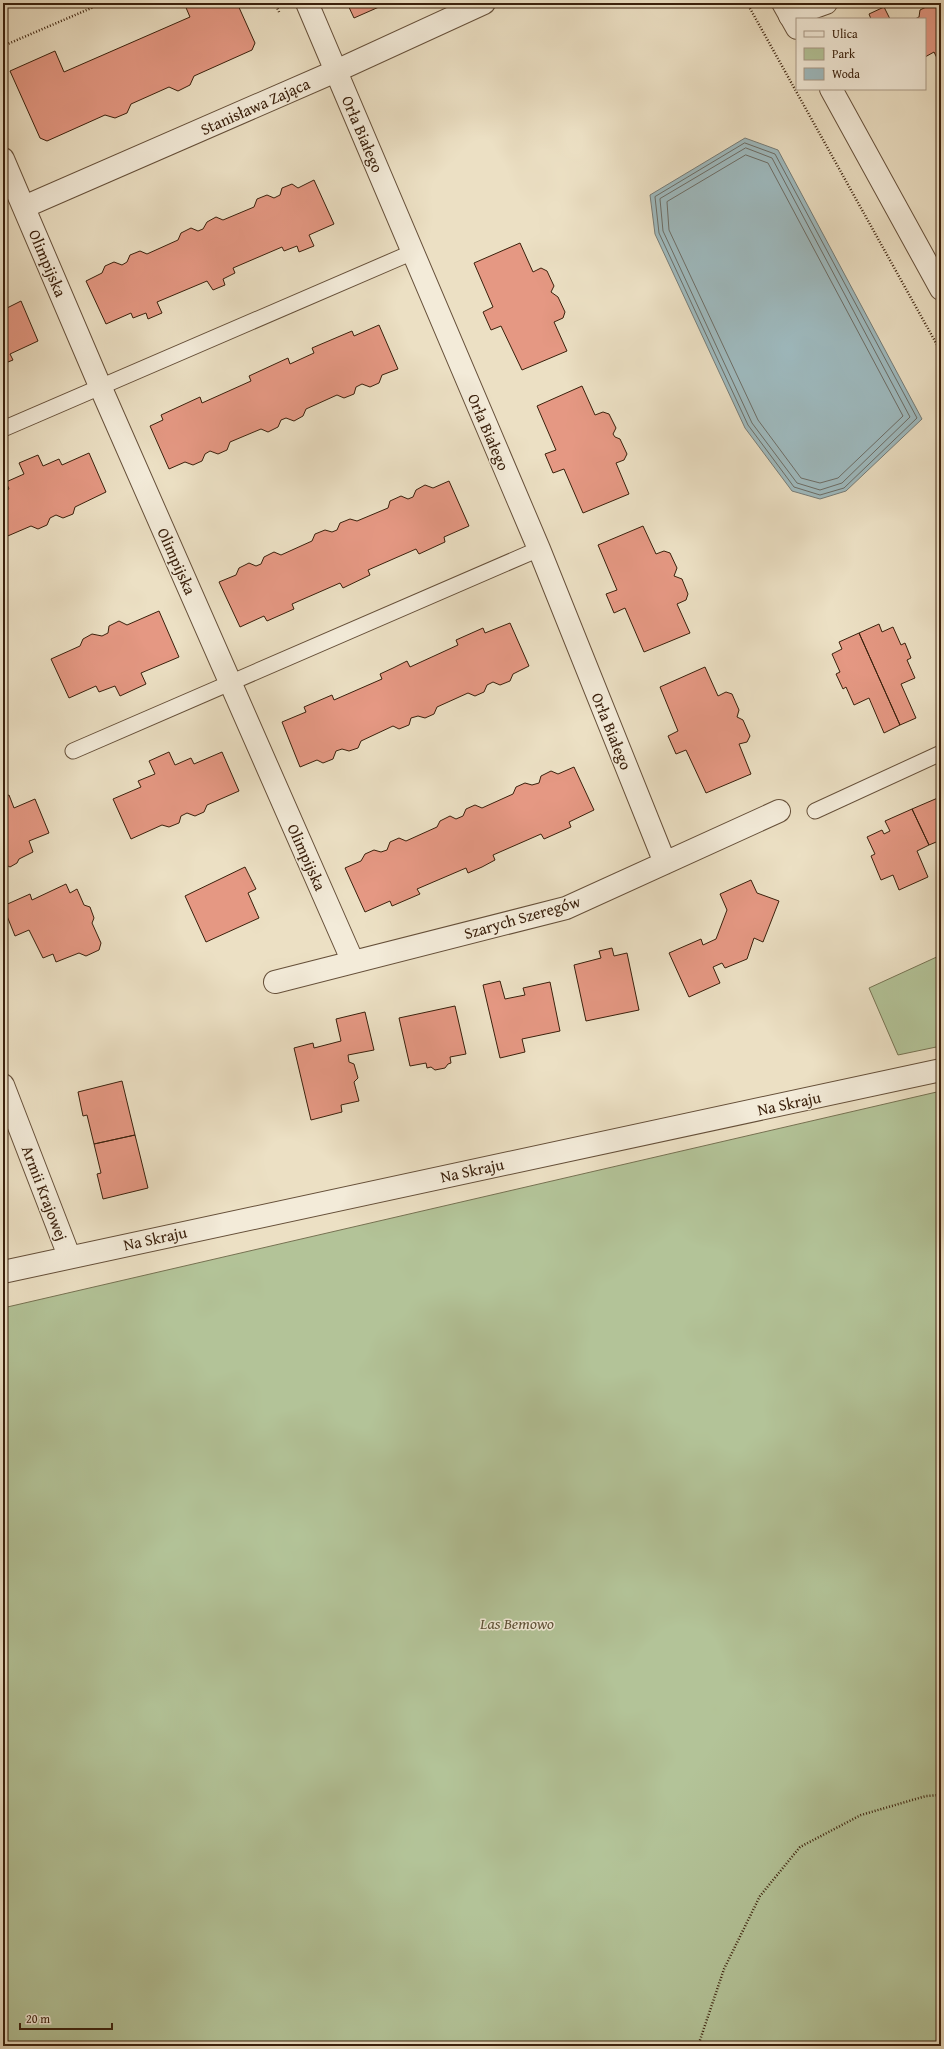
<svg xmlns="http://www.w3.org/2000/svg" width="944" height="2049" font-family="'Gentium Book Plus',serif">
  <style>
    .green { fill: #b3c398; stroke: #767252 }
    .water { fill: #9ebabf; stroke: #767c77 }
    .lines { fill: none; stroke-linecap: round; stroke-linejoin: round }
    .shore { stroke: #6c6d66; stroke-width: 1 }
    .building { fill: #e59883; stroke: #3a200c }
    .service-casing { stroke: #66503a; stroke-width: 17 }
    .minor-casing { stroke: #66503a; stroke-width: 24 }
    .tertiary-casing { stroke: #66503a; stroke-width: 24 }
    .path { stroke: #3a200c; stroke-width: 2.5; stroke-dasharray: 1 2; stroke-linecap: butt }
    .service { stroke: #f3ebd9; stroke-width: 15 }
    .minor { stroke: #f3ebd9; stroke-width: 22 }
    .tertiary { stroke: #f3ebd9; stroke-width: 22 }
    .labels { text-anchor: middle; stroke-width: 3; stroke-linejoin: round; paint-order: stroke }
    .street-label { font-size: 16px; fill: #3a200c; stroke: #f3ebd9 }
    .park-label { font-size: 16px; font-style: italic; fill: #5e5136; stroke: #f3ebd9 }
  </style>
  <rect width="100%" height="100%" fill="#ece0c4"/>
  <filter id="stains"><feTurbulence type="fractalNoise" baseFrequency=".005" numOctaves="4"/><feColorMatrix values="0 0 0 0 .2 0 0 0 0 .09 0 0 0 0 .02 0 0 0 .5 -.17"/></filter>
  <radialGradient id="worn" r=".72"><stop offset=".6" stop-color="#630" stop-opacity="0"/><stop offset="1" stop-color="#630" stop-opacity=".3"/></radialGradient>
  <!-- green -->
  <path class="green" d="M 941,955 L 941,1046 L 898,1055 L 869,988 Z
    M 941,1091 L 941,2046 L 3,2046 L 3,1308 Z"/>
  <!-- water -->
  <path class="water" d="M 745,138 L 778,150 L 922,419 L 846,491 L 820,499 L 792,491 L 745,428 L 655,234 L 650,195 Z"/>
  <g class="lines">
    <!-- shore -->
    <path class="shore" d="M 745,143 L 775,154 L 917,418 L 844,488 L 820,495 L 794,487 L 748,425 L 659,233 L 655,197 Z
      M 746,148 L 772,158 L 910,417 L 842,483 L 820,490 L 797,483 L 752,423 L 663,231 L 660,199 Z
      M 746,155 L 768,163 L 903,416 L 838,478 L 820,483 L 801,478 L 758,420 L 669,230 L 667,202 Z"/>
  </g>
  <!-- building -->
  <path class="building" d="M 184,3 L 237,3 L 255,43 L 252,50 L 194,76 L 190,85 L 178,91 L 169,87 L 131,104 L 127,113 L 115,118 L 105,115 L 47,141 L 40,138 L 10,71 L 55,51 L 64,72 L 190,17 Z
    M 347,3 L 388,3 L 354,18 Z
    M 930,5 L 938,6 L 941,11 L 941,66 L 934,52 L 925,57 L 925,19 L 915,19 L 919,17 L 920,10 Z
    M 884,7 L 890,19 L 871,19 L 869,14 Z
    M 314,180 L 334,224 L 309,235 L 314,246 L 299,252 L 297,246 L 284,251 L 282,247 L 233,268 L 235,273 L 223,279 L 225,285 L 213,290 L 207,281 L 157,302 L 162,313 L 148,319 L 146,313 L 133,318 L 131,313 L 106,324 L 86,281 L 102,273 L 105,266 L 114,262 L 122,265 L 127,262 L 130,255 L 140,251 L 147,254 L 178,240 L 181,233 L 191,228 L 198,231 L 203,229 L 207,222 L 216,217 L 223,220 L 254,207 L 257,199 L 267,195 L 274,198 L 280,195 L 282,188 L 292,184 L 298,188 Z
    M 520,243 L 533,272 L 541,268 L 547,271 L 554,286 L 551,292 L 558,297 L 565,312 L 563,318 L 554,322 L 567,351 L 522,370 L 501,326 L 491,330 L 483,312 L 493,307 L 474,263 Z
    M 21,301 L 38,341 L 10,354 L 13,360 L 3,364 L 3,310 Z
    M 379,325 L 398,369 L 382,375 L 379,383 L 370,387 L 362,384 L 356,387 L 354,394 L 344,398 L 337,395 L 306,409 L 303,416 L 294,421 L 286,418 L 281,420 L 278,427 L 268,432 L 261,429 L 230,442 L 227,450 L 218,454 L 210,451 L 205,454 L 202,461 L 193,465 L 185,462 L 169,469 L 150,426 L 163,420 L 161,415 L 200,397 L 202,403 L 251,381 L 249,376 L 288,358 L 290,364 L 314,353 L 312,348 L 352,331 L 354,336 Z
    M 582,386 L 595,415 L 603,412 L 609,414 L 616,428 L 613,434 L 615,437 L 620,439 L 627,454 L 624,460 L 616,463 L 629,494 L 583,513 L 564,469 L 553,473 L 545,454 L 556,450 L 537,406 Z
    M 89,453 L 106,492 L 75,507 L 73,514 L 63,518 L 56,515 L 50,518 L 47,525 L 38,529 L 31,526 L 3,538 L 3,492 L 9,489 L 6,482 L 24,474 L 19,463 L 38,455 L 43,466 L 59,459 L 62,465 Z
    M 449,481 L 469,526 L 444,537 L 445,542 L 419,554 L 416,549 L 368,570 L 370,575 L 343,588 L 340,583 L 292,604 L 294,609 L 267,621 L 264,616 L 240,627 L 219,582 L 236,575 L 239,568 L 249,563 L 256,566 L 261,564 L 264,557 L 274,552 L 281,555 L 312,541 L 315,534 L 325,530 L 332,532 L 337,530 L 340,523 L 350,519 L 357,521 L 388,508 L 390,501 L 401,496 L 408,499 L 413,497 L 416,490 L 425,485 L 433,488 Z
    M 643,526 L 656,554 L 664,551 L 670,553 L 677,568 L 674,576 L 682,579 L 688,594 L 686,600 L 677,604 L 690,633 L 644,652 L 625,608 L 614,613 L 606,594 L 617,590 L 598,545 Z
    M 159,611 L 179,657 L 141,673 L 146,684 L 120,696 L 115,686 L 99,692 L 96,686 L 69,698 L 51,659 L 80,646 L 83,639 L 92,634 L 102,636 L 108,633 L 109,626 L 119,621 L 127,625 Z
    M 510,623 L 529,666 L 513,674 L 510,681 L 500,685 L 493,682 L 487,685 L 484,692 L 475,696 L 468,693 L 437,707 L 434,714 L 425,718 L 418,716 L 411,718 L 409,725 L 399,729 L 393,726 L 361,741 L 358,748 L 349,751 L 342,749 L 336,751 L 333,759 L 323,763 L 317,760 L 300,767 L 282,722 L 306,712 L 304,707 L 332,695 L 334,700 L 382,679 L 380,674 L 393,668 L 407,661 L 410,667 L 458,645 L 456,640 L 483,628 L 485,633 Z
    M 879,624 L 882,632 L 893,627 L 901,645 L 905,643 L 911,658 L 907,660 L 915,678 L 901,684 L 916,718 L 900,725 L 859,633 Z
    M 859,633 L 900,725 L 884,733 L 869,698 L 854,705 L 846,687 L 843,689 L 836,674 L 840,672 L 832,654 L 842,649 L 839,642 Z
    M 705,667 L 718,696 L 726,692 L 732,694 L 739,710 L 737,717 L 743,720 L 750,736 L 747,742 L 739,744 L 751,774 L 706,793 L 686,750 L 676,754 L 668,736 L 678,731 L 660,687 Z
    M 169,752 L 175,765 L 191,758 L 194,764 L 222,752 L 239,791 L 207,805 L 204,812 L 195,816 L 187,813 L 181,816 L 179,823 L 169,827 L 162,825 L 131,839 L 113,799 L 141,787 L 138,781 L 155,774 L 149,761 Z
    M 574,767 L 594,810 L 569,822 L 571,827 L 544,839 L 541,834 L 493,855 L 495,860 L 482,867 L 468,873 L 466,868 L 417,889 L 420,894 L 392,906 L 390,901 L 365,912 L 345,868 L 361,861 L 365,854 L 374,850 L 381,852 L 387,850 L 390,842 L 399,838 L 406,841 L 437,827 L 440,821 L 450,816 L 456,819 L 463,816 L 466,809 L 475,805 L 482,808 L 513,794 L 516,787 L 525,783 L 532,785 L 539,783 L 541,776 L 551,771 L 558,774 Z
    M 9,795 L 14,808 L 35,799 L 49,833 L 29,841 L 33,852 L 19,859 L 17,863 L 10,867 L 6,865 L 3,866 L 3,797 Z
    M 940,797 L 941,840 L 929,845 L 912,809 Z
    M 912,809 L 929,845 L 917,851 L 928,877 L 899,890 L 893,875 L 881,880 L 871,856 L 875,854 L 867,837 L 882,830 L 884,834 L 890,831 L 885,821 Z
    M 245,867 L 256,889 L 248,893 L 259,918 L 206,942 L 185,896 Z
    M 751,880 L 757,893 L 779,901 L 763,942 L 754,938 L 747,959 L 725,968 L 722,963 L 713,967 L 720,983 L 689,997 L 669,953 L 701,939 L 703,945 L 716,939 L 727,910 L 720,894 Z
    M 66,884 L 70,893 L 77,889 L 84,905 L 90,907 L 94,918 L 92,923 L 101,943 L 99,950 L 86,956 L 79,953 L 56,962 L 53,954 L 43,958 L 29,930 L 15,936 L 3,906 L 30,894 L 32,900 Z
    M 612,948 L 614,956 L 627,953 L 639,1010 L 586,1021 L 574,965 L 601,958 L 599,951 Z
    M 500,981 L 505,999 L 525,995 L 523,988 L 550,982 L 560,1031 L 522,1039 L 525,1052 L 500,1058 L 483,985 Z
    M 455,1006 L 466,1054 L 450,1057 L 451,1063 L 448,1064 L 445,1068 L 435,1070 L 431,1067 L 427,1068 L 426,1063 L 410,1066 L 399,1018 Z
    M 365,1012 L 374,1050 L 348,1055 L 349,1062 L 354,1064 L 358,1078 L 354,1082 L 359,1101 L 341,1105 L 342,1112 L 311,1120 L 294,1048 L 313,1043 L 314,1048 L 341,1041 L 336,1019 Z
    M 122,1081 L 135,1135 L 94,1144 L 87,1115 L 83,1116 L 78,1092 Z
    M 135,1135 L 148,1188 L 103,1199 L 97,1174 L 101,1173 L 94,1144 Z"/>
  <g class="lines">
    <!-- service casing -->
    <g class="service-casing">
      <path id="service" d="M 3,429 L 413,252
        M 73,751 L 539,549
        M 815,811 L 941,753"/>
    </g>
    <!-- minor casing -->
    <g class="minor-casing">
      <path id="minor" d="M 307,3 L 539,549 L 665,863
        M 790,16 L 826,3
        M 3,159 L 100,386 L 353,962
        M 24,207 L 336,71 L 484,3
        M 275,982 L 566,908 L 779,811
        M 3,1085 L 69,1256
        M 3,1272 L 941,1070"/>
    </g>
    <!-- tertiary casing -->
    <g class="tertiary-casing">
      <path id="tertiary" d="M 783,3 L 797,28
        M 831,89 L 941,289"/>
    </g>
    <!-- path -->
    <path class="path" d="M 275,3 L 280,14
      M 747,3 L 941,352
      M 3,46 L 103,3
      M 698,2046 L 724,1969 L 760,1896 L 800,1847 L 861,1815 L 926,1796 L 941,1795"/>
    <!-- service -->
    <use href="#service" class="service"/>
    <!-- minor -->
    <use href="#minor" class="minor"/>
    <!-- tertiary -->
    <use href="#tertiary" class="tertiary"/>
  </g>
  <g class="labels">
    <!-- street labels -->
    <g class="street-label">
      <text transform="translate(255 106) rotate(-24)" y="6">Stanisława Zająca</text>
      <text transform="translate(363 134) rotate(67)" y="6">Orła Białego</text>
      <text transform="translate(48 263) rotate(67)" y="6">Olimpijska</text>
      <text transform="translate(489 432) rotate(67)" y="6">Orła Białego</text>
      <text transform="translate(177 561) rotate(66)" y="6">Olimpijska</text>
      <text transform="translate(612 731) rotate(68)" y="6">Orła Białego</text>
      <text transform="translate(307 857) rotate(66)" y="6">Olimpijska</text>
      <text transform="translate(522 917) rotate(-16)" y="6">Szarych Szeregów</text>
      <text transform="translate(789 1103) rotate(-12)" y="6">Na Skraju</text>
      <text transform="translate(472 1170) rotate(-12)" y="6">Na Skraju</text>
      <text transform="translate(45 1193) rotate(69)" y="6">Armii Krajowej</text>
      <text transform="translate(155 1238) rotate(-12)" y="6">Na Skraju</text>
    </g>
    <!-- park labels -->
    <g class="park-label">
      <text x="517" y="1629">Las Bemowo</text>
    </g>
  </g>
  <!-- margin -->
  <rect width="944" height="2049" fill="none" stroke="#ece0c4" stroke-width="16"/>
  <rect x="4" y="4" width="936" height="2041" fill="none" stroke="#3a200c" stroke-width="2"/>
  <rect x="8" y="8" width="928" height="2033" fill="none" stroke="#3a200c"/>
  <!-- legend -->
  <rect x="796" y="18" width="130" height="72" fill="#f3ebd9" stroke="#a99a87"/>
  <rect x="804" y="31" width="20" height="6" fill="#f3ebd9" stroke="#a99a87"/>
  <text x="832" y="38" font-size="12" fill="#3a200c">Ulica</text>
  <rect x="804" y="48" width="20" height="12" fill="#b3c398" stroke="#a99a87"/>
  <text x="832" y="58" font-size="12" fill="#3a200c">Park</text>
  <rect x="804" y="68" width="20" height="12" fill="#9ebabf" stroke="#a99a87"/>
  <text x="832" y="78" font-size="12" fill="#3a200c">Woda</text>
  <!-- scale -->
  <path d="M20 2023v6h92v-6" fill="none" stroke="#3a200c" stroke-width="2"/>
  <text x="26" y="2023" font-size="12" fill="#3a200c" stroke="#f3ebd9" stroke-width="3" paint-order="stroke">20 m</text>
  <rect width="100%" height="100%" filter="url(#stains)"/>
  <rect width="100%" height="100%" fill="url(#worn)"/>
</svg>
